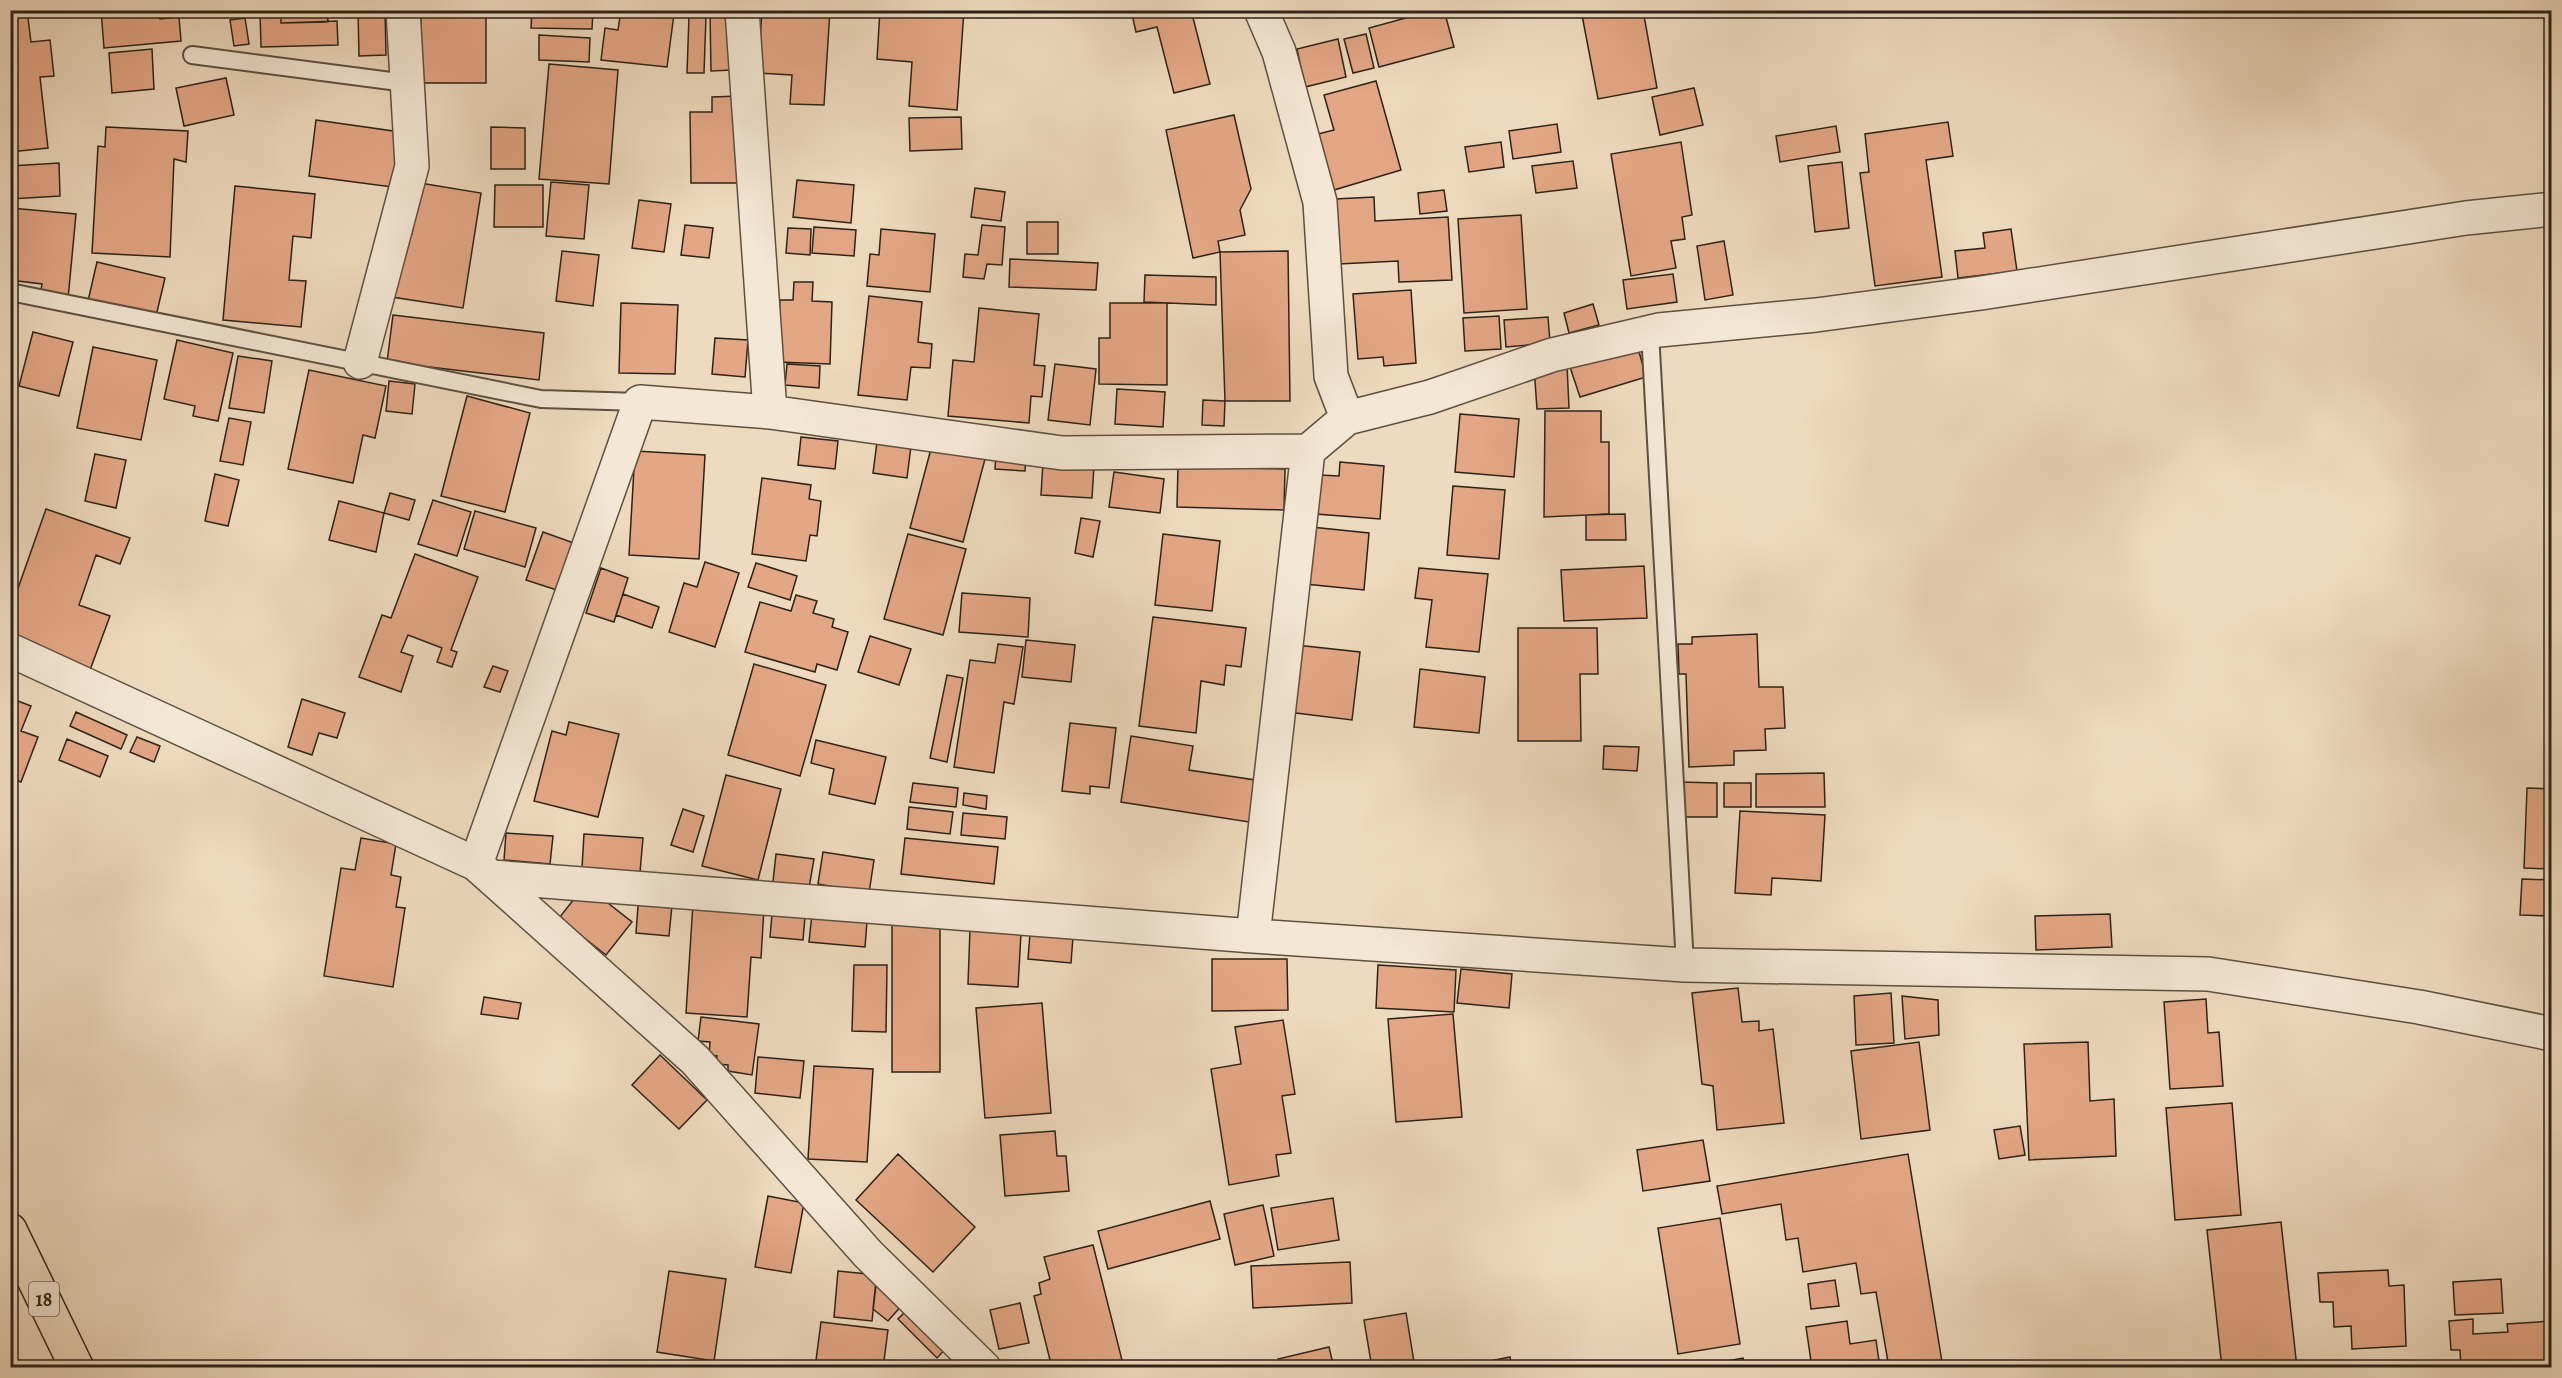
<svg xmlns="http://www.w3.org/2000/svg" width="2562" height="1378" font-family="Alegreya,serif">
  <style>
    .building { fill: #e4a786; stroke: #2d2217; stroke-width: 1.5 }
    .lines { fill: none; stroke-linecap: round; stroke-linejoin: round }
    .service-casing { stroke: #5d5041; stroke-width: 20 }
    .minor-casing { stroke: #5d5041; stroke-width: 36 }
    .trunk-casing { stroke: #2d2217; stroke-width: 36 }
    .service { stroke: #f4e7d5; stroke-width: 16 }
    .minor { stroke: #f4e7d5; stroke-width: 33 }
    .trunk { stroke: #eedabe; stroke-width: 33 }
    .labels { text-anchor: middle; stroke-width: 5; stroke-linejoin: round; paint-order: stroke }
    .shield { fill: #f4e7d5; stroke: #695d50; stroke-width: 1.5 }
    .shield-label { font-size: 20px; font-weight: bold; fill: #2d2217 }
  </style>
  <rect width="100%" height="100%" fill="#eedabe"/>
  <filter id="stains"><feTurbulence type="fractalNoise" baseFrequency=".00333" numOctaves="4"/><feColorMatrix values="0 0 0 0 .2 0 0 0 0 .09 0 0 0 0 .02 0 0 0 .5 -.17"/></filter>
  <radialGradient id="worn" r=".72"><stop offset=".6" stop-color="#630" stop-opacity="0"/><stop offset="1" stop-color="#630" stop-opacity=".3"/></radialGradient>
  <!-- building -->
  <path class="building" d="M 10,10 L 27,10 L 31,42 L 50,40 L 54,76 L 40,77 L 48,148 L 10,152 Z
    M 101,10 L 159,10 L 160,19 L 179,17 L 181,41 L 104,48 Z
    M 281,10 L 327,10 L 328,22 L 281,23 Z
    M 358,10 L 385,10 L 386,55 L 359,56 Z
    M 421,10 L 486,10 L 486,83 L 421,83 Z
    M 532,10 L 593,10 L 592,29 L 531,28 Z
    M 621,10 L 674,14 L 667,67 L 601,60 L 605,28 L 618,30 Z
    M 762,10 L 830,10 L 824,105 L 790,104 L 792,75 L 758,73 Z
    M 880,10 L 964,10 L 957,110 L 909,106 L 912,62 L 877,59 Z
    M 1131,10 L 1191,10 L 1210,84 L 1174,93 L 1157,27 L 1136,32 Z
    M 1435,10 L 1444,10 L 1454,47 L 1379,67 L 1369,28 Z
    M 1581,10 L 1643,10 L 1657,88 L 1598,99 Z
    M 710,11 L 732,11 L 733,70 L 711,71 Z
    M 281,12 L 281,23 L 337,21 L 338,45 L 261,47 L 260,13 Z
    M 689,16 L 706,16 L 704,73 L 687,73 Z
    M 245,18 L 249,44 L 234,46 L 230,20 Z
    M 1366,34 L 1374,68 L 1353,73 L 1344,39 Z
    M 539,35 L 590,38 L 589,62 L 539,60 Z
    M 1338,39 L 1346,77 L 1305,87 L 1297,49 Z
    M 152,49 L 154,89 L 112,93 L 109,53 Z
    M 549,64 L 618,70 L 609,184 L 539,179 Z
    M 226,78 L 234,115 L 184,126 L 176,88 Z
    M 1376,81 L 1401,170 L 1334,190 L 1318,134 L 1334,130 L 1324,95 Z
    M 1694,88 L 1703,125 L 1660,135 L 1652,97 Z
    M 739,96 L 741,183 L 691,183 L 690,112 L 712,112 L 712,97 Z
    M 1234,115 L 1251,189 L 1240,210 L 1245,235 L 1218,241 L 1220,252 L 1193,258 L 1166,130 Z
    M 961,117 L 962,149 L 910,151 L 909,118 Z
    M 316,120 L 400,132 L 392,187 L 309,176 Z
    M 1948,122 L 1953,156 L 1926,160 L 1942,277 L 1875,286 L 1860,173 L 1869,172 L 1865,134 Z
    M 1557,124 L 1561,152 L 1513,159 L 1509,131 Z
    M 1836,126 L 1840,152 L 1780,162 L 1776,136 Z
    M 106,127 L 188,131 L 186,162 L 174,159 L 170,257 L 92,253 L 98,146 L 105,147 Z
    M 491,127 L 525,128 L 525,169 L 491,169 Z
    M 1501,142 L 1504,167 L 1469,172 L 1465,147 Z
    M 1681,142 L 1692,215 L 1682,217 L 1685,239 L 1671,241 L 1676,268 L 1631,276 L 1611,154 Z
    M 1573,161 L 1577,188 L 1536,193 L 1532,166 Z
    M 1842,162 L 1849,228 L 1815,232 L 1808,166 Z
    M 59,163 L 60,196 L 10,199 L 10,166 Z
    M 797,180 L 854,185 L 851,223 L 793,217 Z
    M 551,182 L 589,185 L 584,239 L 546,236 Z
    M 420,183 L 481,193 L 463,308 L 392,297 L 402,233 L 412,234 Z
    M 495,185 L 543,185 L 543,227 L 494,227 Z
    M 235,186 L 315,194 L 311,238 L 293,236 L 289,280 L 306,281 L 301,327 L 223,320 Z
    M 975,188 L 1005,192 L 1001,221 L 971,217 Z
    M 1444,190 L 1447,211 L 1420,214 L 1418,193 Z
    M 1374,197 L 1375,221 L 1448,217 L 1452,280 L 1399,282 L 1398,261 L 1339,264 L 1335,199 Z
    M 639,200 L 671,204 L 664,252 L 632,248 Z
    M 11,208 L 76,214 L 68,299 L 40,296 L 42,284 L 10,280 Z
    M 1521,215 L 1527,309 L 1464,313 L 1458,219 Z
    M 1027,222 L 1058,222 L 1058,254 L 1027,254 Z
    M 685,225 L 713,228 L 709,258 L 681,255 Z
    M 982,225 L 1005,227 L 1002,265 L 987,264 L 984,279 L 963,277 L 965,254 L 978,255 Z
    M 2545,226 L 2552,226 L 2552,244 L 2545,244 Z
    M 814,227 L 856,230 L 854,256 L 812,253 Z
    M 788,228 L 811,229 L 810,255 L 786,253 Z
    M 881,229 L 935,234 L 930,292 L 867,286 L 870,254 L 879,255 Z
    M 2011,229 L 2017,271 L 1958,278 L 1955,251 L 1985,248 L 1983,233 Z
    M 1724,241 L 1733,295 L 1705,300 L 1697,246 Z
    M 562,251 L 599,255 L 593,306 L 556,301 Z
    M 1288,251 L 1290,401 L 1225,401 L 1220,252 Z
    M 1010,259 L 1098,263 L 1096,290 L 1009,287 Z
    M 97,262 L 165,278 L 156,316 L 88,301 Z
    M 1673,274 L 1677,302 L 1627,309 L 1623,280 Z
    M 1145,275 L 1216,277 L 1216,305 L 1144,302 Z
    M 794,282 L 813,282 L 812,301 L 832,302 L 830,364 L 777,362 L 780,300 L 793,300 Z
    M 1411,290 L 1416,363 L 1384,366 L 1383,357 L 1358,359 L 1353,294 Z
    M 869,296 L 922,302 L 918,342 L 932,344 L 930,368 L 911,367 L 907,400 L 858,395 Z
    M 621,303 L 678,305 L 675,374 L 619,373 Z
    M 1110,303 L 1167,303 L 1167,385 L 1099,384 L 1099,338 L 1110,338 Z
    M 1593,304 L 1599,325 L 1569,333 L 1564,313 Z
    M 979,308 L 1039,314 L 1034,365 L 1045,366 L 1042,397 L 1031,396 L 1029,423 L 948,416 L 953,360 L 974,362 Z
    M 393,315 L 544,333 L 539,380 L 387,362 Z
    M 1499,316 L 1501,349 L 1465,351 L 1463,318 Z
    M 1548,317 L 1550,343 L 1506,347 L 1504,320 Z
    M 33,332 L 73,342 L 59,396 L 19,386 Z
    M 1635,337 L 1646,377 L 1580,397 L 1567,358 Z
    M 715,338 L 748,340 L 745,377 L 712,374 Z
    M 177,340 L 233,353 L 218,421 L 193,416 L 195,406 L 164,399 Z
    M 93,347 L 157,360 L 141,440 L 77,428 Z
    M 238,356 L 272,361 L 264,413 L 229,408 Z
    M 787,364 L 820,366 L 819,388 L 785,385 Z
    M 1055,364 L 1096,369 L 1090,425 L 1048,420 Z
    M 1567,365 L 1569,408 L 1537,409 L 1534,367 Z
    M 309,370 L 386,386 L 375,438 L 363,435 L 353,483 L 288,469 Z
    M 389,381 L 415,384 L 412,414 L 386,411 Z
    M 1117,389 L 1165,392 L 1163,427 L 1115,424 Z
    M 467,396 L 530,413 L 505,512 L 441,496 Z
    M 1203,400 L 1225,401 L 1224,426 L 1202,425 Z
    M 1545,411 L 1601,411 L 1601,442 L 1609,442 L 1609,514 L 1544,517 Z
    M 1460,414 L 1519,419 L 1514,477 L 1455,472 Z
    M 229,418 L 251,422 L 243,465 L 220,461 Z
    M 801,437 L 838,441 L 835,469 L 798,465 Z
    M 877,442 L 911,446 L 907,478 L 873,473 Z
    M 932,445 L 985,459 L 963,542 L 910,528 Z
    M 635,451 L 705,455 L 699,559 L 629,555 Z
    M 996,453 L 1026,455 L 1025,471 L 995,469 Z
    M 95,454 L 126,460 L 116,508 L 85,501 Z
    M 1043,462 L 1094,465 L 1092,498 L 1041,495 Z
    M 1340,462 L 1384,466 L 1380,519 L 1316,514 L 1319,475 L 1339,476 Z
    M 1178,466 L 1285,469 L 1284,510 L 1177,507 Z
    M 1114,472 L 1164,479 L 1160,513 L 1109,507 Z
    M 215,474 L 239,480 L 228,526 L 205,521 Z
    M 762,478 L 811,485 L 809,499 L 821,501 L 817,536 L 810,535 L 806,561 L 752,554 Z
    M 1453,486 L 1505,490 L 1499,559 L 1447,555 Z
    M 390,493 L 415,500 L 409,520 L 384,513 Z
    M 433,500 L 471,512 L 457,556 L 418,544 Z
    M 339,501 L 384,513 L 376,552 L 329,540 Z
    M 46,509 L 130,538 L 120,564 L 96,555 L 79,605 L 110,616 L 90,670 L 10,642 L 10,611 Z
    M 475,511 L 536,528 L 525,567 L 464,549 Z
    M 1625,514 L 1626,540 L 1586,540 L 1586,515 Z
    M 1081,518 L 1100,521 L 1093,557 L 1075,553 Z
    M 1311,527 L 1369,533 L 1364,590 L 1305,584 Z
    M 543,532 L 582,546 L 566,593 L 526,580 Z
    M 908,534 L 966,549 L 943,635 L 884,619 Z
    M 1163,534 L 1220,541 L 1212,611 L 1155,605 Z
    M 415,554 L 478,577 L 451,650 L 457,652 L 452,667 L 437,662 L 442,648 L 408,635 L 401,652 L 413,656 L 401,692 L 359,677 L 382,615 L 391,618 Z
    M 705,562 L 739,573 L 715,647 L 669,632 L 684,583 L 697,587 Z
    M 756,563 L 797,576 L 790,600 L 748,587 Z
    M 1644,566 L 1647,618 L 1564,621 L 1561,570 Z
    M 601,568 L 628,578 L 614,622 L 586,613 Z
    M 1419,568 L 1488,574 L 1479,652 L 1426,647 L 1432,600 L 1415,598 Z
    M 962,593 L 1030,598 L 1028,637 L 959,632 Z
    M 623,594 L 659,607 L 652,628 L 616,615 Z
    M 796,595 L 817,601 L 813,613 L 834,619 L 832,627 L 848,632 L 837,670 L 817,664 L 815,672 L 745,652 L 760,602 L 791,611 Z
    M 1153,617 L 1246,628 L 1241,667 L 1226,665 L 1224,685 L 1201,681 L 1196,733 L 1139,726 Z
    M 1518,628 L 1597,628 L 1598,674 L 1580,674 L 1581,741 L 1518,741 Z
    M 1757,634 L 1759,687 L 1783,687 L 1785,728 L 1765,729 L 1766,750 L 1734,751 L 1734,765 L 1689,767 L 1686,674 L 1679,674 L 1678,644 L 1692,644 L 1692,637 Z
    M 870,636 L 911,649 L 899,685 L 858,672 Z
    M 1026,640 L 1075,645 L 1071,682 L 1022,677 Z
    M 998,644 L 1023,647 L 1014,704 L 1004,702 L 994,773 L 954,767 L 970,660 L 995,663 Z
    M 1296,645 L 1360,652 L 1352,720 L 1288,712 Z
    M 754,664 L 826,685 L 800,776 L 728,755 Z
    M 493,666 L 508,671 L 500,692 L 484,687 Z
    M 1420,669 L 1485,677 L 1479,733 L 1414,727 Z
    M 947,675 L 963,678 L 947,762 L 930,758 Z
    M 10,698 L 31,706 L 21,731 L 38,737 L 21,782 L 10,778 Z
    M 302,699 L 345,713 L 337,738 L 319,733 L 312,755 L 288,747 Z
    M 76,712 L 127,735 L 121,749 L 70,726 Z
    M 569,722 L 619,734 L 598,817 L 534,801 L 552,731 L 566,735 Z
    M 1070,723 L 1116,728 L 1109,788 L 1090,786 L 1090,794 L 1062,791 Z
    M 1131,736 L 1193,746 L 1189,770 L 1255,780 L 1249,822 L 1121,802 Z
    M 137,737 L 160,746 L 154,762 L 130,752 Z
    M 67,739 L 108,756 L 100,777 L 59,760 Z
    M 816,740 L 886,757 L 875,804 L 829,794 L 834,769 L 811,763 Z
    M 1604,746 L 1639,747 L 1637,771 L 1603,769 Z
    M 1824,773 L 1825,807 L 1756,807 L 1756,774 Z
    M 726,775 L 781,789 L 758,880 L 702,866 Z
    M 1680,782 L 1717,783 L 1717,817 L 1680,817 Z
    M 913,783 L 958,788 L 956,807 L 910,802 Z
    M 1724,783 L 1751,783 L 1751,807 L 1724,807 Z
    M 2527,788 L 2552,789 L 2552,869 L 2524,868 Z
    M 964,793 L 987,796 L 986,809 L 963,805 Z
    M 909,807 L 953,812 L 950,834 L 907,829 Z
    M 683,809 L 704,816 L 693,852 L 671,845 Z
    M 1740,811 L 1825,815 L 1821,881 L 1772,878 L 1771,895 L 1735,893 Z
    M 963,813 L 1007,817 L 1005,839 L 961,835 Z
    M 506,833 L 553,836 L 550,864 L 504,860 Z
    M 584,834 L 643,838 L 640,872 L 582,868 Z
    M 361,838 L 396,844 L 391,875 L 401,877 L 396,907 L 405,908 L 393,987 L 324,976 L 341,868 L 355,870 Z
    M 905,838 L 998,847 L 994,884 L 901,874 Z
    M 823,852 L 874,860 L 869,893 L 818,884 Z
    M 776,854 L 814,859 L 809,888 L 773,882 Z
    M 2522,879 L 2552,880 L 2552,916 L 2520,915 Z
    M 585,885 L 632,922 L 606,955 L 559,918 Z
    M 639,893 L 673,895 L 669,936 L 636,933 Z
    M 693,903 L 764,908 L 761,958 L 751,957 L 747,1017 L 686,1013 Z
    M 773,903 L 806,905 L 803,940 L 770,937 Z
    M 813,904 L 868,909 L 865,947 L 809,942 Z
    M 2110,914 L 2112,947 L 2036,950 L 2035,916 Z
    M 892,921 L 940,921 L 940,1072 L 892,1072 Z
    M 1031,921 L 1074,924 L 1071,963 L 1028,959 Z
    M 970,929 L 1021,933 L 1018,987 L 968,984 Z
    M 1212,959 L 1287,959 L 1288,1010 L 1212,1011 Z
    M 854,965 L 887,965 L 886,1032 L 852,1031 Z
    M 1378,965 L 1456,970 L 1454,1012 L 1376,1008 Z
    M 1461,969 L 1512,974 L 1509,1008 L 1457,1003 Z
    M 1738,988 L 1742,1022 L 1759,1021 L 1759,1031 L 1773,1029 L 1784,1123 L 1717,1130 L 1713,1086 L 1702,1084 L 1692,993 Z
    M 1891,993 L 1894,1043 L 1856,1045 L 1854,996 Z
    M 1902,996 L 1938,1000 L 1939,1035 L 1905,1039 Z
    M 484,997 L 521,1003 L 518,1019 L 481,1014 Z
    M 2206,999 L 2208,1033 L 2219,1032 L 2223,1086 L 2170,1089 L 2164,1002 Z
    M 1042,1003 L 1051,1113 L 985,1118 L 976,1008 Z
    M 1453,1014 L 1462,1117 L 1396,1122 L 1388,1019 Z
    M 701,1017 L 759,1024 L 752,1075 L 728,1071 L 728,1065 L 716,1064 L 717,1056 L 709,1055 L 710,1042 L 698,1041 Z
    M 1283,1020 L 1295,1094 L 1282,1096 L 1291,1153 L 1276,1155 L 1279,1176 L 1229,1185 L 1211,1069 L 1241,1064 L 1235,1027 Z
    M 1919,1042 L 1930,1130 L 1861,1139 L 1851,1051 Z
    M 2088,1042 L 2090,1101 L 2114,1099 L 2116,1156 L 2029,1160 L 2024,1044 Z
    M 660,1055 L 707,1100 L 679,1129 L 632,1085 Z
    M 758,1057 L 804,1061 L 800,1098 L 755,1093 Z
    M 814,1066 L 873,1069 L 867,1162 L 808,1159 Z
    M 2232,1103 L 2241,1215 L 2175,1220 L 2166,1108 Z
    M 2020,1126 L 2025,1155 L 1999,1159 L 1994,1130 Z
    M 1055,1131 L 1057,1156 L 1066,1156 L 1069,1191 L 1005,1196 L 1000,1135 Z
    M 1703,1140 L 1710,1181 L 1643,1191 L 1637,1150 Z
    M 898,1154 L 975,1227 L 933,1272 L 856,1200 Z
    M 1908,1154 L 1943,1368 L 1889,1368 L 1876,1292 L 1861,1294 L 1856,1263 L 1803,1272 L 1798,1238 L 1786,1240 L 1781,1204 L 1722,1214 L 1717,1186 Z
    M 768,1196 L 804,1203 L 791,1273 L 755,1267 Z
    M 1333,1198 L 1339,1240 L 1278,1250 L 1271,1208 Z
    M 1210,1201 L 1220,1239 L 1108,1269 L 1098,1231 Z
    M 1263,1205 L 1274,1256 L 1235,1265 L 1224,1214 Z
    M 1720,1218 L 1740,1344 L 1678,1354 L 1658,1228 Z
    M 2281,1222 L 2297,1368 L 2222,1368 L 2207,1230 Z
    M 1093,1245 L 1124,1368 L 1052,1368 L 1034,1296 L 1041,1294 L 1039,1283 L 1050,1279 L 1044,1257 Z
    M 1350,1262 L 1352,1303 L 1253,1308 L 1251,1266 Z
    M 2388,1270 L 2389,1286 L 2404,1285 L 2406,1346 L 2352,1349 L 2351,1326 L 2334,1327 L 2333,1302 L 2320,1302 L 2318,1273 Z
    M 669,1271 L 726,1279 L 714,1361 L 657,1352 Z
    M 838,1271 L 877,1275 L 872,1321 L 834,1317 Z
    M 2501,1279 L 2503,1313 L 2455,1315 L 2453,1282 Z
    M 1835,1280 L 1839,1306 L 1811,1309 L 1808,1284 Z
    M 876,1281 L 902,1305 L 888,1321 L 873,1309 Z
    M 1020,1303 L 1029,1343 L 999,1349 L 990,1310 Z
    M 913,1304 L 951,1343 L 937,1358 L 898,1319 Z
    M 1406,1313 L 1415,1368 L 1372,1368 L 1364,1320 Z
    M 2473,1319 L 2473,1334 L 2508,1332 L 2507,1324 L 2552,1321 L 2552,1368 L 2461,1368 L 2460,1350 L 2451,1350 L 2449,1321 Z
    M 1847,1321 L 1850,1344 L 1876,1340 L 1880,1368 L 1812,1368 L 1806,1327 Z
    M 821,1322 L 888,1330 L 883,1368 L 815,1368 Z
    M 1329,1347 L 1334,1368 L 1280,1368 L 1278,1359 Z
    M 1510,1357 L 1512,1368 L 1456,1368 Z
    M 1743,1358 L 1745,1368 L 1687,1368 Z"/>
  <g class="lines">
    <!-- service casing -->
    <g class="service-casing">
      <path id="service" d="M 192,55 L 406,83
        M 10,292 L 541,399 L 640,402
        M 1650,332 L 1685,965"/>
    </g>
    <!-- minor casing -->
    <g class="minor-casing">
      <path id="minor" d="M 742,10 L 770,412
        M 1261,10 L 1279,52 L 1320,202 L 1331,376 L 1347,418
        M 360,362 L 412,166 L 403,10
        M 10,650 L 476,864 L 695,1060 L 868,1254 L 984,1368
        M 476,864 L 640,402 L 770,412 L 1062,453 L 1308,451 L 1347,418 L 1430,397 L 1552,355 L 1659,330 L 1816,315 L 1981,293 L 2466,218 L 2552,209
        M 492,877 L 1253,936 L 1685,965 L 2208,974 L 2419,1007 L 2552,1034
        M 1253,936 L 1308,451"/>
    </g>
    <!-- trunk casing -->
    <g class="trunk-casing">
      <path id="trunk" d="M 10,1230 L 77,1368"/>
    </g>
    <!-- service -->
    <use href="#service" class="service"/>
    <!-- minor -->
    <use href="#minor" class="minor"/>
    <!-- trunk -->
    <use href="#trunk" class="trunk"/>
  </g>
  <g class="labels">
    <!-- shield labels -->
    <rect class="shield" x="29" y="1282" width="30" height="34" rx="4.5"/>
    <g class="shield-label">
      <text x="44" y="1306">18</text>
    </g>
  </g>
  <!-- margin -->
  <rect width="2562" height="1378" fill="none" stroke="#eedabe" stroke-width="36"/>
  <rect x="12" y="12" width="2538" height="1354" fill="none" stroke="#2d2217" stroke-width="3"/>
  <rect x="18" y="18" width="2526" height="1342" fill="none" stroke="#2d2217" stroke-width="1.5"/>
  <rect width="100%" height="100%" filter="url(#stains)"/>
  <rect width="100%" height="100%" fill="url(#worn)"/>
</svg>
